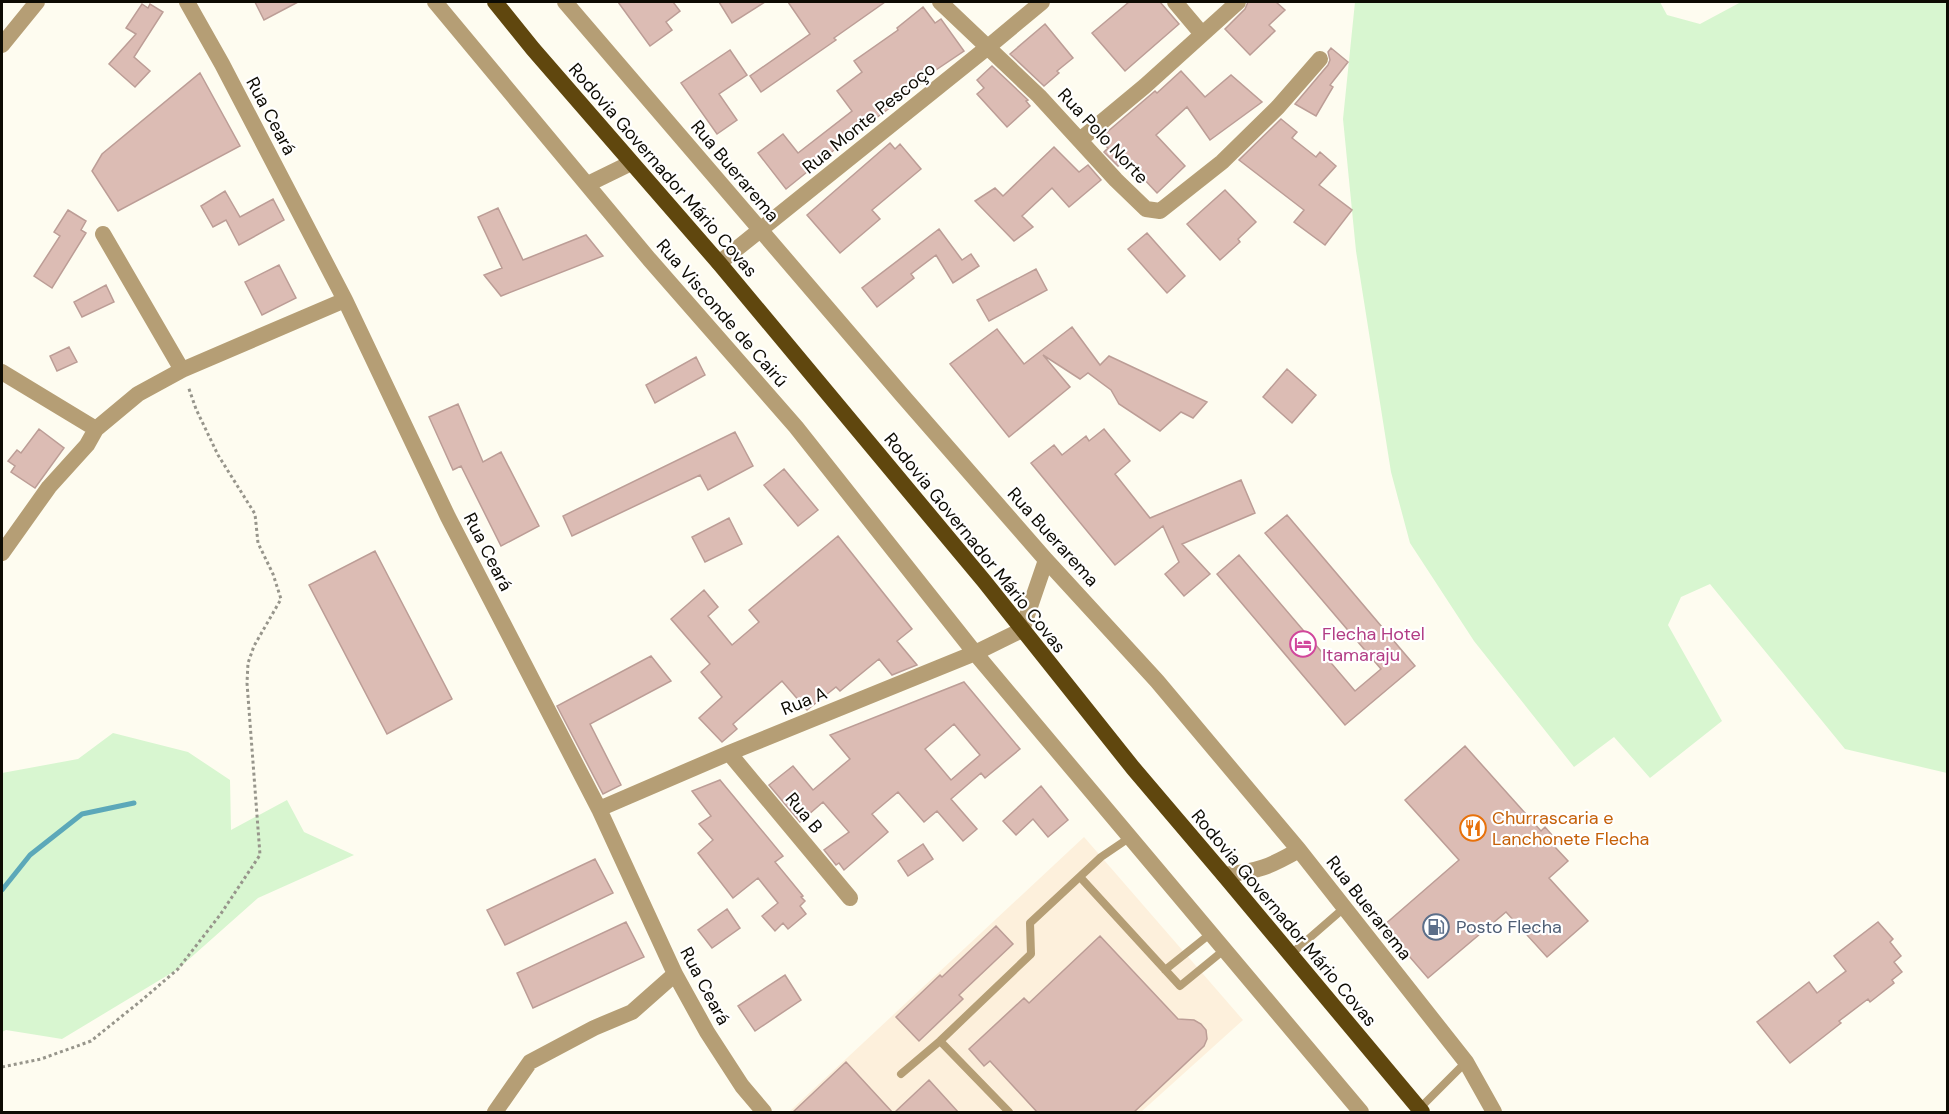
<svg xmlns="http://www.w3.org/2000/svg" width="1949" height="1114" font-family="'DM Sans',sans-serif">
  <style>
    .education { fill: #fdf0dc }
    .green { fill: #d8f6d0 }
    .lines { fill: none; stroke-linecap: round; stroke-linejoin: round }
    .stream { stroke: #5ca8b9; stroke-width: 5 }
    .building { fill: #dcbcb4; stroke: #bc9d96; stroke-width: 1.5; fill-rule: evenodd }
    .path { stroke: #97958b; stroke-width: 3; stroke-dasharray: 3 3; stroke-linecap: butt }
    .service { stroke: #b59e75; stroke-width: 8 }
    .minor { stroke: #b59e75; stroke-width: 16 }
    .trunk { stroke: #60470e; stroke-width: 16 }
    .labels { text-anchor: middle; stroke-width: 4.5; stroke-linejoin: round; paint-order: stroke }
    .street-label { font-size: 18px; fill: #0d0b03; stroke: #fff }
    .hotel-label { font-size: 18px; fill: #b23c85; stroke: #fff; text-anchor: start }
    .food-label { font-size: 18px; fill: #c56008; stroke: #fff; text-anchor: start }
    .service-label { font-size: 18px; fill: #4e5e75; stroke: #fff; text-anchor: start }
  </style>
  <rect width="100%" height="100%" fill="#fefcf0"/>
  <!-- education -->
  <path class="education" d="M 1084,837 L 1243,1020 L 1141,1112 L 789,1112 Z"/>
  <!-- green -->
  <path class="green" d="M 1355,2 L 1660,2 L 1667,15 L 1700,24 L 1741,2 L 1947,2 L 1947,773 L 1845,749 L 1710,584 L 1681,597 L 1668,625 L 1722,721 L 1650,778 L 1614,737 L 1574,767 L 1474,641 L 1410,543 L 1391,472 L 1356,251 L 1343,119 Z
    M 113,733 L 188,752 L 230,780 L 231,830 L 287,800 L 304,832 L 354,855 L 258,898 L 178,969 L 62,1039 L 6,1030 L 2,1032 L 2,773 L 78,759 Z"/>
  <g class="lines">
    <!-- stream -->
    <path class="stream" d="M 2,890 L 30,855 L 82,814 L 134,803"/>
  </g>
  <!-- building -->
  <path class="building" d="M 255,2 L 298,2 L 264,20 Z
    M 618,2 L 673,2 L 680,11 L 666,22 L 672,30 L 650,46 Z
    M 719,2 L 765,2 L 732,23 Z
    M 788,2 L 885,2 L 834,38 L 836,40 L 761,92 L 750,76 L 810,34 Z
    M 1129,2 L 1160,2 L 1179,24 L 1125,71 L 1092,33 Z
    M 1248,2 L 1276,2 L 1285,10 L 1269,25 L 1275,31 L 1250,55 L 1225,29 L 1245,9 Z
    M 142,4 L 148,8 L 150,4 L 163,12 L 134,57 L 150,71 L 135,87 L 109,64 L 136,34 L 126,28 Z
    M 923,7 L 935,23 L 941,19 L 964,51 L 921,80 L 923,82 L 905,95 L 906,96 L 849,138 L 786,189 L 758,153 L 783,134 L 798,153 L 852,111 L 837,91 L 862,72 L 854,61 L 898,30 L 897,28 Z
    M 1045,24 L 1073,58 L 1057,71 L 1059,73 L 1044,86 L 1010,54 Z
    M 1331,48 L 1348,62 L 1330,85 L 1333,87 L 1316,116 L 1295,104 L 1328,65 L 1330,60 L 1328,52 Z
    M 730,50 L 747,75 L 719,94 L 737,120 L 717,134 L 681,83 Z
    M 992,66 L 1028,100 L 1026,101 L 1030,106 L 1007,127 L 977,94 L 984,88 L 977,80 Z
    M 1181,71 L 1205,97 L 1231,75 L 1262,102 L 1210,140 L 1187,107 L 1156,135 L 1185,166 L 1157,193 L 1127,161 L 1118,166 L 1104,152 L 1108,148 L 1099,139 L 1155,91 L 1157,93 Z
    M 200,73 L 240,146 L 118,211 L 92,171 L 102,154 Z
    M 1281,119 L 1297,132 L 1292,138 L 1316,157 L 1320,152 L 1336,166 L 1319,185 L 1352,210 L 1325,245 L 1294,222 L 1304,210 L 1239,160 Z
    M 890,143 L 895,149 L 900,144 L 921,169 L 872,210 L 880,219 L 840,253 L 807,215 Z
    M 1054,147 L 1079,172 L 1088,165 L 1101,180 L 1069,207 L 1052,188 L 1022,216 L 1033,227 L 1014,241 L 975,201 L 995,188 L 1003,196 Z
    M 1225,190 L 1256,222 L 1238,239 L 1240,242 L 1220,260 L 1187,224 Z
    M 225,191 L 240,217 L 273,199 L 284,220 L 239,245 L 226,220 L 213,227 L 201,206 Z
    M 498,208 L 523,260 L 586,235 L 603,256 L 501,296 L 484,275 L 502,268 L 478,217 Z
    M 68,210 L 86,221 L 81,230 L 86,233 L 52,288 L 34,276 L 60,236 L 54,232 Z
    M 939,229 L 962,260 L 971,254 L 979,266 L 953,283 L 936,255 L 911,274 L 914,278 L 877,307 L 862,288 Z
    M 1147,233 L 1185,276 L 1167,293 L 1128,249 Z
    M 279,265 L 296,298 L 262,315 L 245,282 Z
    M 1036,269 L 1047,290 L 989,321 L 977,300 Z
    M 106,285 L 114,302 L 82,317 L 74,302 Z
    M 1072,327 L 1100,365 L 1109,356 L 1207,402 L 1193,418 L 1181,412 L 1160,431 L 1119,404 L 1111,390 L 1088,373 L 1080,379 L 1043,355 L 1070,387 L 1009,437 L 950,364 L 997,329 L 1024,364 Z
    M 69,347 L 77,362 L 57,371 L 50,356 Z
    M 696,357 L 705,375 L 655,403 L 646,385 Z
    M 1287,369 L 1316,395 L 1292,423 L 1263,397 Z
    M 458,404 L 483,462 L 501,452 L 539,526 L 501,546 L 461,466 L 453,470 L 429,417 Z
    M 39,429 L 64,448 L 35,488 L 11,472 L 15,466 L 8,461 L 17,450 L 21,453 Z
    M 1104,429 L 1130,461 L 1115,474 L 1150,518 L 1241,480 L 1255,513 L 1182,544 L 1210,574 L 1184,596 L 1165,574 L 1179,562 L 1163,526 L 1115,565 L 1031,463 L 1054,445 L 1062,455 L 1086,436 L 1089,441 Z
    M 735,432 L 753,466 L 708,490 L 700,475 L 572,536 L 563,516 Z
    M 784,469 L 818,510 L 798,526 L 764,485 Z
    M 1287,515 L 1415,666 L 1345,725 L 1217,574 L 1239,555 L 1355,691 L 1381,669 L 1265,533 Z
    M 729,518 L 742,544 L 705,562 L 692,537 Z
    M 838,536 L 912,629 L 897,641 L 917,665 L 892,675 L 879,659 L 840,691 L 836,687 L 807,710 L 782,681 L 733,724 L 737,729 L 722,742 L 699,718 L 722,697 L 701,672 L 710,664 L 671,619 L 704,590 L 718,607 L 708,616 L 732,645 L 759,622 L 749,610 Z
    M 375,551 L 452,699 L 387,734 L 309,585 Z
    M 651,656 L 671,681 L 590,724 L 621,785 L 603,794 L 557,706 Z
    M 964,682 L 1020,749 L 985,778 L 981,773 L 951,799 L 977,829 L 963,841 L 937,811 L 924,822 L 898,792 L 872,814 L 888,832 L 844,870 L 839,863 L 836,865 L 824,850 L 849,832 L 823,802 L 800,822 L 769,785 L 793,766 L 813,790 L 850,759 L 830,735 ZM 954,724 L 980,755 L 951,780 L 925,749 Z
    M 1465,746 L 1541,831 L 1545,827 L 1558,842 L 1554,846 L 1568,861 L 1549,878 L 1588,921 L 1547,957 L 1506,912 L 1428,978 L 1383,926 L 1459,860 L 1405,800 Z
    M 720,780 L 783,856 L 775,862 L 803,896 L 801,897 L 805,901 L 800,906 L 806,914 L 788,929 L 783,923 L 775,931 L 762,916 L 778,903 L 758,878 L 733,898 L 698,853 L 713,840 L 699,824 L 711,816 L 692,791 Z
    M 1041,786 L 1068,820 L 1048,837 L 1033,819 L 1016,835 L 1003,821 Z
    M 923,844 L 933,859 L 908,876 L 898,861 Z
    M 595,859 L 613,893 L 505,945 L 487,910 Z
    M 727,909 L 740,928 L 712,948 L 698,930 Z
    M 626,922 L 644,957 L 533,1008 L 517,973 Z
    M 1878,922 L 1893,939 L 1890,942 L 1901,956 L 1894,962 L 1902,972 L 1892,980 L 1894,983 L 1870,1002 L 1868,999 L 1839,1021 L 1841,1023 L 1790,1063 L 1757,1022 L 1809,982 L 1817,993 L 1846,971 L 1834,956 Z
    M 996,926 L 1013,944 L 959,995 L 963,999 L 919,1041 L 896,1017 L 940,975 L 942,977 Z
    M 1100,936 L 1178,1019 L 1194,1020 L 1201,1024 L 1206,1030 L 1207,1039 L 1204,1046 L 1133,1113 L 1038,1113 L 990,1061 L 984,1066 L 969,1049 L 1024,998 L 1029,1003 Z
    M 785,975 L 801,1000 L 755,1031 L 738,1006 Z
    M 846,1062 L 893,1113 L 792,1113 Z
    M 929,1080 L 959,1113 L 894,1113 Z"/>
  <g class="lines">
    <!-- path -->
    <path class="path" d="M 2,1067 L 41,1059 L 91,1041 L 142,1000 L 178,969 L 220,915 L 260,855 L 247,683 L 248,663 L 254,646 L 281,599 L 273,574 L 258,543 L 255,514 L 218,455 L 196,409 L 188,386"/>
    <!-- service -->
    <path class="service" d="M 1080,877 L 1180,986 L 1224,950
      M 1290,955 L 1344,908
      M 1165,970 L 1210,934
      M 940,1041 L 1009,1112
      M 901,1074 L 940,1041 L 1031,954 L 1030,923 L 1101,857 L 1129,838
      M 1419,1109 L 1466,1062"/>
    <!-- minor -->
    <path class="minor" d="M 187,2 L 222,64 L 345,300 L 448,517 L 599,809 L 675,974 L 707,1032 L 742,1086 L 764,1112
      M 435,2 L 649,259 L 796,427 L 975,653 L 1361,1112
      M 565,2 L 902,395 L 1046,560 L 1157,681 L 1299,850 L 1466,1062 L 1494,1112
      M 940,2 L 1039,96 L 1116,180 L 1146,209 L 1160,211 L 1222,162 L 1278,107 L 1320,59
      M 1175,2 L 1202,34
      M 2,45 L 37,2
      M 1080,140 L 1145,86 L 1238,2
      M 588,184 L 631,163
      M 103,234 L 182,370
      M 719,263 L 988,47 L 1042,2
      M 2,372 L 96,429
      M 2,553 L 49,487 L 87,445 L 96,429 L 138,394 L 182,370 L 345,300
      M 729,753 L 850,898
      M 599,809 L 729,753 L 975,653 L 1022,630 L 1046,560
      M 1224,875 C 1259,871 1269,867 1299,850
      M 495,1112 L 530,1062 L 594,1028 L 632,1012 L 675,974"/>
    <!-- trunk -->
    <path class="trunk" d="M 495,2 L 533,49 L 719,263 L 984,581 L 1133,768 L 1224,875 L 1422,1112"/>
  </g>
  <!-- icons -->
  <defs>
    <g id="hotel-ring" transform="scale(1.35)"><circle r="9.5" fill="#fff" stroke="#d1479c" stroke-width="1.5"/><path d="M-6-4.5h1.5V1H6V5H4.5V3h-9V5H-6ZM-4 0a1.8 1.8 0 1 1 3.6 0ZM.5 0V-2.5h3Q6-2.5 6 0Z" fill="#d1479c"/></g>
    <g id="restaurant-ring" transform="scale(1.35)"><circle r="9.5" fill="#fff" stroke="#e8710a" stroke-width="1.5"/><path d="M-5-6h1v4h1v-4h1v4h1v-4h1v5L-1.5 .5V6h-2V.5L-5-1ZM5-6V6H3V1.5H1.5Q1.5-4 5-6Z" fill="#e8710a"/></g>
    <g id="fuel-ring" transform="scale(1.35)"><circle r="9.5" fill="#fff" stroke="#5c6f8a" stroke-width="1.5"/><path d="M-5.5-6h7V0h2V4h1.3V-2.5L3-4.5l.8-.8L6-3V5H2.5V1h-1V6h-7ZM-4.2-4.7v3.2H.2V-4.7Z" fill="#5c6f8a"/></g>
  </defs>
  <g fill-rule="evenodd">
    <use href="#hotel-ring" x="1303" y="644"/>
    <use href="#restaurant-ring" x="1473" y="828"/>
    <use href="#fuel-ring" x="1436" y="927"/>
  </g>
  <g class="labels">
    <!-- street labels -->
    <g class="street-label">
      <text transform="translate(271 116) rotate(62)" y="6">Rua Ceará</text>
      <text transform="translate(869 118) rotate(-39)" y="6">Rua Monte Pescoço</text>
      <text transform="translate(1103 136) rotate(47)" y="6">Rua Polo Norte</text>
      <text transform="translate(663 170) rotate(49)" y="6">Rodovia Governador Mário Covas</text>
      <text transform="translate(735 171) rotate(50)" y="6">Rua Buerarema</text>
      <text transform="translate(722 313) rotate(49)" y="6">Rua Visconde de Cairú</text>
      <text transform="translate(1053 537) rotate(48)" y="6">Rua Buerarema</text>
      <text transform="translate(975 543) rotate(51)" y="6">Rodovia Governador Mário Covas</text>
      <text transform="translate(488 552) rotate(63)" y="6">Rua Ceará</text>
      <text transform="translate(804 701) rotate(-22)" y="6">Rua A</text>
      <text transform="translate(804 813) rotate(50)" y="6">Rua B</text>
      <text transform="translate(1369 908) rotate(52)" y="6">Rua Buerarema</text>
      <text transform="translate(1284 918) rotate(50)" y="6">Rodovia Governador Mário Covas</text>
      <text transform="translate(705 986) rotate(62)" y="6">Rua Ceará</text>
    </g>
    <!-- hotel labels -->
    <g class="hotel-label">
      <text x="1322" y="640">Flecha Hotel<tspan x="1322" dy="21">Itamaraju</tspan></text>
    </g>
    <!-- food labels -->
    <g class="food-label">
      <text x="1492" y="824">Churrascaria e<tspan x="1492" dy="21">Lanchonete Flecha</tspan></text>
    </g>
    <!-- service labels -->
    <g class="service-label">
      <text x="1456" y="933">Posto Flecha</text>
    </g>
  </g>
  <!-- border -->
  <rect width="1949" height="1114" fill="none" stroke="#0d0b03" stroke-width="6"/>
</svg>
